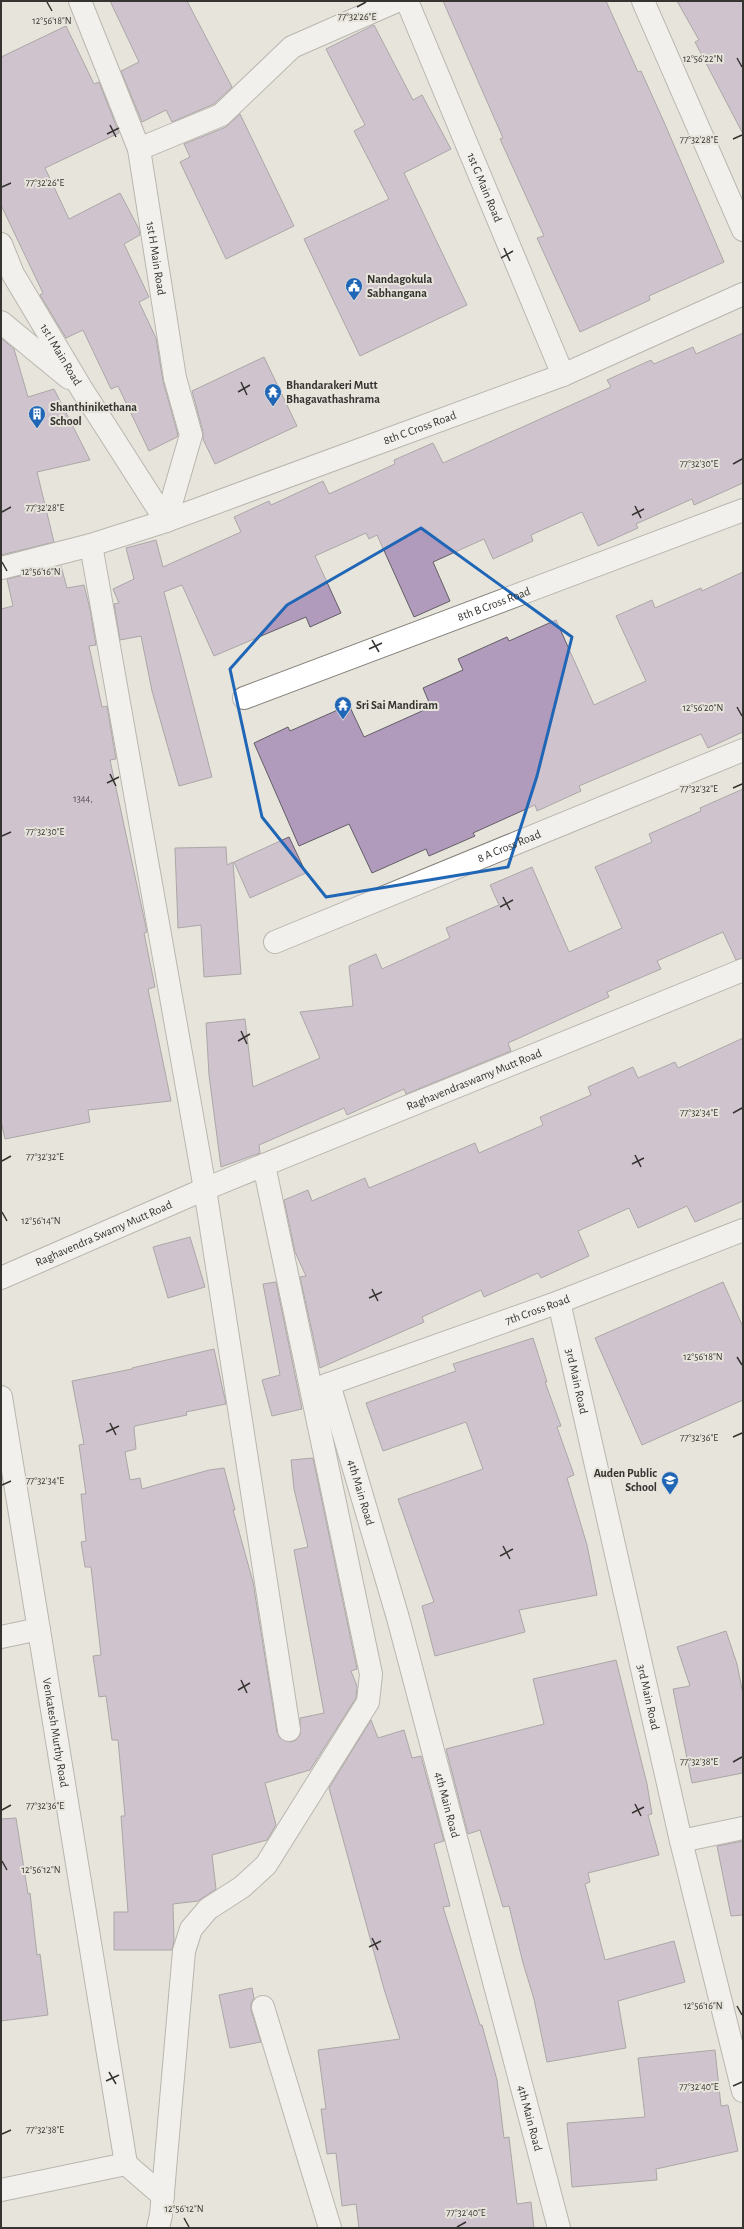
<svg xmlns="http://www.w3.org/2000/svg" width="744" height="2229" font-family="'Alegreya Sans',sans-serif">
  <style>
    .building { fill: #b19bbd; stroke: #625e64 }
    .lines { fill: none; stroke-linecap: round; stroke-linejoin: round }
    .minor-casing { stroke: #827f78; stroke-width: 24 }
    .minor { stroke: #fff; stroke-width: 22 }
    .marked { fill: none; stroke: #2066b6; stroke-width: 3; stroke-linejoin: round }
    .ticks { fill: none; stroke: #353430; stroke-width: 1.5 }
    .labels { text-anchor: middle; stroke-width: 4; stroke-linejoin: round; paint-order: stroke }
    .number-label { font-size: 10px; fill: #544e53 }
    .street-label { font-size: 12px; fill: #353430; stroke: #e7e4dc }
    .poi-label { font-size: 12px; font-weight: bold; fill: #353430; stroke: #e7e4dc; text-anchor: start }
    .ticks-label { font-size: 10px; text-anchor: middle; fill: #353430; stroke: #e7e4dc; stroke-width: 4; stroke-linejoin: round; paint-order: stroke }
  </style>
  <rect width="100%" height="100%" fill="#e7e4dc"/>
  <!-- building -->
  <path class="building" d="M 110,1 L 187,1 L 232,87 L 214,104 L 172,122 L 166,110 L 142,122 L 121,71 L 139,62 Z
    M 443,1 L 606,1 L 638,72 L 641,71 L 664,122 L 724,262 L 649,296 L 650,300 L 580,332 L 537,238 L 544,236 L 500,139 L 503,138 Z
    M 677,1 L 743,1 L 743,134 L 695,42 L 699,40 Z
    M 374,25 L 413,100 L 422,95 L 451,149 L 404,173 L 467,305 L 360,356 L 304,239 L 389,199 L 354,131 L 365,125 L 326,49 Z
    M 66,26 L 94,84 L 99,82 L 119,133 L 45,168 L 69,219 L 120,193 L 139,229 L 140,235 L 124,244 L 149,297 L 139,302 L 156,338 L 163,381 L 178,435 L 177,437 L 149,451 L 118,386 L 111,389 L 83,330 L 66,338 L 40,295 L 43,293 L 1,205 L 1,57 Z
    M 240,114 L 294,226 L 226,259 L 180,162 L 190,157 L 184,144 L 226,127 Z
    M 743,333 L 743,483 L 694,505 L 692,499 L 636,524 L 638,528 L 598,546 L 582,512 L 531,535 L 533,541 L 493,559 L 484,539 L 433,562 L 450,601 L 414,617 L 377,535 L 369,539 L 366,533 L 315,556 L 341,613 L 310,627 L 306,617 L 214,656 L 182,585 L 164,592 L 212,777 L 179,786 L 152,691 L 141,636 L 120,640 L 114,604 L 119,603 L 113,589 L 134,579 L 126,548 L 156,540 L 163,567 L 241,532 L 234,517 L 269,501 L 271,505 L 323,481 L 329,494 L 395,464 L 394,460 L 433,443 L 443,463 L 611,387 L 607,380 L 651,360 L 654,364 L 693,347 L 696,354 Z
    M 1,338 L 14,349 L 28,397 L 54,389 L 90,460 L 37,472 L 54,542 L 1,555 Z
    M 264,357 L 297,426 L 215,464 L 203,439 L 203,432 L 192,391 Z
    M 61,566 L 67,588 L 84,585 L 90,609 L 96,645 L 89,646 L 102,707 L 107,706 L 116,759 L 110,760 L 147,932 L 144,933 L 155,987 L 148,989 L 171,1101 L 88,1110 L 90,1122 L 5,1139 L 1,1121 L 1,609 L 13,606 L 7,579 Z
    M 743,572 L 743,732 L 708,748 L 701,734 L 579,786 L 581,791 L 537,811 L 535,805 L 473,833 L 475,836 L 429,856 L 426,849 L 372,873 L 349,824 L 299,846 L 254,743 L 288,727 L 290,731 L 349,705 L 364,737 L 431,707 L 423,688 L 463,670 L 458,659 L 507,637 L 509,641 L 556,620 L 594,705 L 646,681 L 616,616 L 652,600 L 655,608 L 701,588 L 702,591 Z
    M 743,789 L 743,958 L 736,960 L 723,932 L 657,961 L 661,969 L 607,992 L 609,997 L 508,1043 L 511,1051 L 406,1094 L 404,1089 L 347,1115 L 344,1108 L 259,1145 L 260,1153 L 221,1167 L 209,1075 L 206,1023 L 245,1019 L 253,1087 L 320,1058 L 300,1012 L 353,1006 L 349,966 L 376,954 L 382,969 L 450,938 L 446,928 L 499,905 L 490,885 L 532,867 L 569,952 L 622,928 L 595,867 L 652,842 L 649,834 L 701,811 L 700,808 Z
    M 289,837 L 306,873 L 250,898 L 234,862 Z
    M 226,847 L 227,865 L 233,862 L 241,974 L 204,977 L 201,925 L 178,928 L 175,848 Z
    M 743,1038 L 743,1201 L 695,1222 L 687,1206 L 638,1228 L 629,1208 L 578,1231 L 589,1256 L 541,1278 L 538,1273 L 484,1297 L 481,1290 L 422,1317 L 424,1322 L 320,1368 L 300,1277 L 306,1276 L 295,1252 L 284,1200 L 308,1190 L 312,1201 L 365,1178 L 369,1188 L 475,1143 L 479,1153 L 543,1125 L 540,1117 L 591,1095 L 588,1087 L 633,1067 L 638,1078 L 675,1062 L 678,1068 Z
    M 190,1237 L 205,1287 L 168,1298 L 153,1247 Z
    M 276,1282 L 302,1409 L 272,1416 L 262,1380 L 280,1375 L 263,1284 Z
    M 723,1282 L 743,1327 L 743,1400 L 642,1445 L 595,1338 Z
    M 533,1338 L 547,1382 L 545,1382 L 561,1426 L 557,1427 L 574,1475 L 567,1478 L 587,1545 L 597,1595 L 519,1610 L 525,1632 L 435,1656 L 422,1606 L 434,1602 L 398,1499 L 483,1469 L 466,1422 L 383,1451 L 366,1403 L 456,1371 L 453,1364 Z
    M 214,1349 L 226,1404 L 186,1412 L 187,1415 L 135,1426 L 134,1428 L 136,1449 L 125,1452 L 130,1480 L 140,1478 L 142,1489 L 209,1470 L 224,1468 L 235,1510 L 233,1510 L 253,1582 L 277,1732 L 280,1738 L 291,1742 L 296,1740 L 300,1735 L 300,1718 L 324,1713 L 294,1550 L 308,1547 L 294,1489 L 291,1460 L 313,1458 L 357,1669 L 351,1671 L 357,1686 L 356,1698 L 310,1770 L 265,1783 L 276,1825 L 267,1840 L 212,1855 L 216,1889 L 198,1901 L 173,1904 L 174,1941 L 172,1950 L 114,1950 L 114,1912 L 128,1912 L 121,1816 L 125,1816 L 118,1740 L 112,1740 L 106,1696 L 99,1697 L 93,1656 L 101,1655 L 91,1567 L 85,1567 L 81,1542 L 86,1541 L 81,1494 L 86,1494 L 79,1445 L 84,1444 L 72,1381 L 132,1369 L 132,1368 Z
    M 726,1631 L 737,1664 L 743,1694 L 743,1773 L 692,1783 L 673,1689 L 690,1686 L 677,1647 Z
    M 616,1660 L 647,1784 L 652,1814 L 648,1815 L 659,1855 L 588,1873 L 590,1882 L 585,1884 L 605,1960 L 674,1941 L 685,1982 L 618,2001 L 626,2048 L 547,2062 L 534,1999 L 523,1963 L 509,1906 L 503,1907 L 480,1830 L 468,1834 L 446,1749 L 544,1724 L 533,1679 Z
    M 371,1720 L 378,1738 L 404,1730 L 412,1758 L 421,1756 L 444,1841 L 434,1844 L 450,1906 L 443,1907 L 480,2025 L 482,2025 L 497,2080 L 504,2138 L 509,2137 L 517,2204 L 531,2202 L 534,2228 L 359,2228 L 356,2204 L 342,2206 L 336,2153 L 327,2154 L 321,2109 L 326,2109 L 318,2050 L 400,2039 L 384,1989 L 329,1788 Z
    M 16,1818 L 28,1894 L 30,1893 L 37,1955 L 40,1954 L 48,2015 L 1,2021 L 1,1819 Z
    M 743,1841 L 743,1915 L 731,1916 L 717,1846 Z
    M 252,1988 L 254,1998 L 251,2004 L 251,2010 L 261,2042 L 230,2048 L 219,1995 Z
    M 715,2050 L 721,2106 L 728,2105 L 738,2151 L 656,2169 L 657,2180 L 572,2187 L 567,2123 L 645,2117 L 638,2058 Z"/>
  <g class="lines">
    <!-- minor casing -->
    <g class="minor-casing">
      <g id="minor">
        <path id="s1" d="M 80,1 L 139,149 L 175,378 L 191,435 L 166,521"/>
        <path id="s2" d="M 407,1 L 563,375"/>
        <path d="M 643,1 L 743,230"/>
        <path d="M 139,149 L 221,115 L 292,47 L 397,1"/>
        <path id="s3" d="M 1,244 L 13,274 L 81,388 L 166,521"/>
        <path d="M 1,322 L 69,378"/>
        <path d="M 91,545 L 205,1189 L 289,1730"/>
        <path id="s4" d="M 1,568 L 91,545 L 166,521 L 563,375 L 743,294"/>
        <path id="s5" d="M 244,698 L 743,510"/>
        <path id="s6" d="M 275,942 L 743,750"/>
        <path id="s7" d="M 1,1278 L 205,1189 L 743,970"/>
        <path id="s8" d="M 559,1302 L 681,1841 L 743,2091"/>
        <path id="s9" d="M 329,1384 L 398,1618 L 559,2228"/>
        <path id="s10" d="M 315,1389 L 559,1302 L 743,1230"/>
        <path id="s11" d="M 1,1397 L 126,2164"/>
        <path d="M 1,1637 L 39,1629"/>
        <path d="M 681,1841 L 743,1828"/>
        <path d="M 263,2007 L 330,2228"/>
        <path d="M 126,2164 L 163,2196"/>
        <path d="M 1,2190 L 126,2164"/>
        <path d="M 158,2228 L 161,2215 L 184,1951 L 191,1929 L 208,1909 L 242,1887 L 266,1865 L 368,1702 L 371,1674 L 264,1165"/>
      </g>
    </g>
    <!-- minor -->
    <use href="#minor" class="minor"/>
  </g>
  <!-- marked area -->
  <path d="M0 0H744V2229H0ZM 421,528 L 572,637 L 537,776 L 508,867 L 326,897 L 262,817 L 230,669 L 287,605 Z" fill="#e7e4dc" fill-opacity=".55" fill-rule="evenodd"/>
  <path class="marked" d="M 421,528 L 572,637 L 537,776 L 508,867 L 326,897 L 262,817 L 230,669 L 287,605 Z"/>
  <!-- ticks -->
  <path class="ticks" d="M 47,2 L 52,11M 357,7 L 366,2M 737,58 L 742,67M 110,125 L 116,137M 107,134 L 119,128M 733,139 L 742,135M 2,187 L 11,183M 504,248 L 510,261M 501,258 L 513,251M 241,382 L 247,395M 238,392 L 250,385M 733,464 L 742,459M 635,506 L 641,518M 2,512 L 11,507M 632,515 L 644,509M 2,562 L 7,571M 372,640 L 379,652M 369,649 L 382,643M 737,707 L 742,716M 110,774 L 116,786M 107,783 L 119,777M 733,788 L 742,784M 2,836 L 11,832M 503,897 L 510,910M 500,907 L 513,900M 241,1031 L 247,1044M 238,1041 L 250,1034M 733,1113 L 742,1108M 635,1155 L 641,1167M 2,1161 L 11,1156M 632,1164 L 644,1158M 2,1212 L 7,1221M 372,1289 L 378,1301M 369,1298 L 382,1292M 737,1357 L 742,1365M 110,1423 L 116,1435M 106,1432 L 119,1426M 733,1437 L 742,1433M 2,1485 L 11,1481M 503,1546 L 510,1559M 500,1556 L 513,1549M 241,1680 L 247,1693M 238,1690 L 250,1683M 733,1762 L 742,1757M 635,1804 L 641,1816M 2,1810 L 11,1805M 632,1813 L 644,1807M 2,1861 L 7,1870M 372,1938 L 378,1950M 369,1947 L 381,1941M 737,2006 L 742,2015M 109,2072 L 116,2084M 106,2081 L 119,2075M 733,2086 L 742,2082M 2,2134 L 11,2130M 184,2218 L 189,2227M 457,2227 L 466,2222"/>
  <!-- icons -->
  <defs>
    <g id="civic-pin" transform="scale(0.9)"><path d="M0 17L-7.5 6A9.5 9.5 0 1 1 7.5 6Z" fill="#2066b6" stroke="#e7e4dc"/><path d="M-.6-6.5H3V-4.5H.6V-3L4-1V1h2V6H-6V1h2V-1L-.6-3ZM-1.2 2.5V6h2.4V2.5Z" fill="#fff"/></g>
    <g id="temple-pin" transform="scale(0.9)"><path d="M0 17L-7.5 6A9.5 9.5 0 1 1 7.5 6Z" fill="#2066b6" stroke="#e7e4dc"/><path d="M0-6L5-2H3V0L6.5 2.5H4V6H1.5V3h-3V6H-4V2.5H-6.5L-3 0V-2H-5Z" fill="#fff"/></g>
    <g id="building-pin" transform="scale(0.9)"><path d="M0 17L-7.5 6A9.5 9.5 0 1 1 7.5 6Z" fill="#2066b6" stroke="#e7e4dc"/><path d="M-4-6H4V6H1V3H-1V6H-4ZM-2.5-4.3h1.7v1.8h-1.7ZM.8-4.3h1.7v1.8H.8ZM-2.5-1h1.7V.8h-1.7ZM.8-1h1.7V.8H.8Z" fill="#fff"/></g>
    <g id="school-pin" transform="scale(0.9)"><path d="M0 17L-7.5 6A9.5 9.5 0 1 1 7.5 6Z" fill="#2066b6" stroke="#e7e4dc"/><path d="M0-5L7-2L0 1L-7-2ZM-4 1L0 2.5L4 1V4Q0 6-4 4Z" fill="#fff"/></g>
  </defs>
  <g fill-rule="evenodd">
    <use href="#civic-pin" x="354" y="286"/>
    <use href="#temple-pin" x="273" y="392"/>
    <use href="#building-pin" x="37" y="414"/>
    <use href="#temple-pin" x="343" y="705"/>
    <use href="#school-pin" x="670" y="1480"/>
  </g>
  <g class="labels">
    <!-- number labels -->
    <g class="number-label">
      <text x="83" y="802">1344,</text>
    </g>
    <!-- street labels -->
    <g class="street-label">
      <text dy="4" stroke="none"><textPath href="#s2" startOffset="202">1st G Main Road</textPath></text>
      <text dy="4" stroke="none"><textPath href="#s1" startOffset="270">1st H Main Road</textPath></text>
      <text dy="4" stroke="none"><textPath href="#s3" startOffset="126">1st I Main Road</textPath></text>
      <text dy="4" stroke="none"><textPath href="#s4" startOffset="442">8th C Cross Road</textPath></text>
      <text dy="4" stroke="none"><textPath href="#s5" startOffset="267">8th B Cross Road</textPath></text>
      <text dy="4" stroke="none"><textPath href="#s6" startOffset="253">8 A Cross Road</textPath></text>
      <text dy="4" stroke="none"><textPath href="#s7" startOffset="513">Raghavendraswamy Mutt Road</textPath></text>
      <text dy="4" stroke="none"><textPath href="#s7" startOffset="112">Raghavendra Swamy Mutt Road</textPath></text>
      <text dy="4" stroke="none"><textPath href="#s10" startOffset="236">7th Cross Road</textPath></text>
      <text dy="4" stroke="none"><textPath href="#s8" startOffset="81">3rd Main Road</textPath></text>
      <text dy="4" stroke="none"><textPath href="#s9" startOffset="113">4th Main Road</textPath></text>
      <text dy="4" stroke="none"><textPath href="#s8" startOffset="405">3rd Main Road</textPath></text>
      <text dy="4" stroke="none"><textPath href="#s11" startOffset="340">Venkatesh Murthy Road</textPath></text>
      <text dy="4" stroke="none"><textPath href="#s9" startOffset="437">4th Main Road</textPath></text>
      <text dy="4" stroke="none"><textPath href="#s9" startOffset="761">4th Main Road</textPath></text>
    </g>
    <!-- poi labels -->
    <g class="poi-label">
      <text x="367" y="283">Nandagokula<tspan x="367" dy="14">Sabhangana</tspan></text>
      <text x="286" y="389">Bhandarakeri Mutt<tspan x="286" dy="14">Bhagavathashrama</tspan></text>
      <text x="50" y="411">Shanthinikethana<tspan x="50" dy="14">School</tspan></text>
      <text x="356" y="709">Sri Sai Mandiram</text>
      <text x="657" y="1477" text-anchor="end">Auden Public<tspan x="657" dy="14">School</tspan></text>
    </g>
  </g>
  <g class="ticks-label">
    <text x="357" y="20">77°32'26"E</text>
    <text x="52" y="24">12°56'18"N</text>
    <text x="703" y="62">12°56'22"N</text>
    <text x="699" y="143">77°32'28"E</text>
    <text x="45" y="186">77°32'26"E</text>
    <text x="699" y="467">77°32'30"E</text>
    <text x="45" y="511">77°32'28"E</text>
    <text x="41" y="575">12°56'16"N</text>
    <text x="703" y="711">12°56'20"N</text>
    <text x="699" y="792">77°32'32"E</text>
    <text x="45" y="835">77°32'30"E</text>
    <text x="699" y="1116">77°32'34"E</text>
    <text x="45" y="1160">77°32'32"E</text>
    <text x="41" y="1224">12°56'14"N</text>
    <text x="703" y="1360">12°56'18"N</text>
    <text x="699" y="1441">77°32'36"E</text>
    <text x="45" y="1484">77°32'34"E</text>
    <text x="699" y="1765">77°32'38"E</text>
    <text x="45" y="1809">77°32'36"E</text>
    <text x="41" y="1873">12°56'12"N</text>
    <text x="703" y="2009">12°56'16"N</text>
    <text x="699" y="2090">77°32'40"E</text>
    <text x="45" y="2133">77°32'38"E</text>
    <text x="184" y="2212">12°56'12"N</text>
    <text x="466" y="2216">77°32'40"E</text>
  </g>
  <!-- border -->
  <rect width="744" height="2229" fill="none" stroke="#353430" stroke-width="4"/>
</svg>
